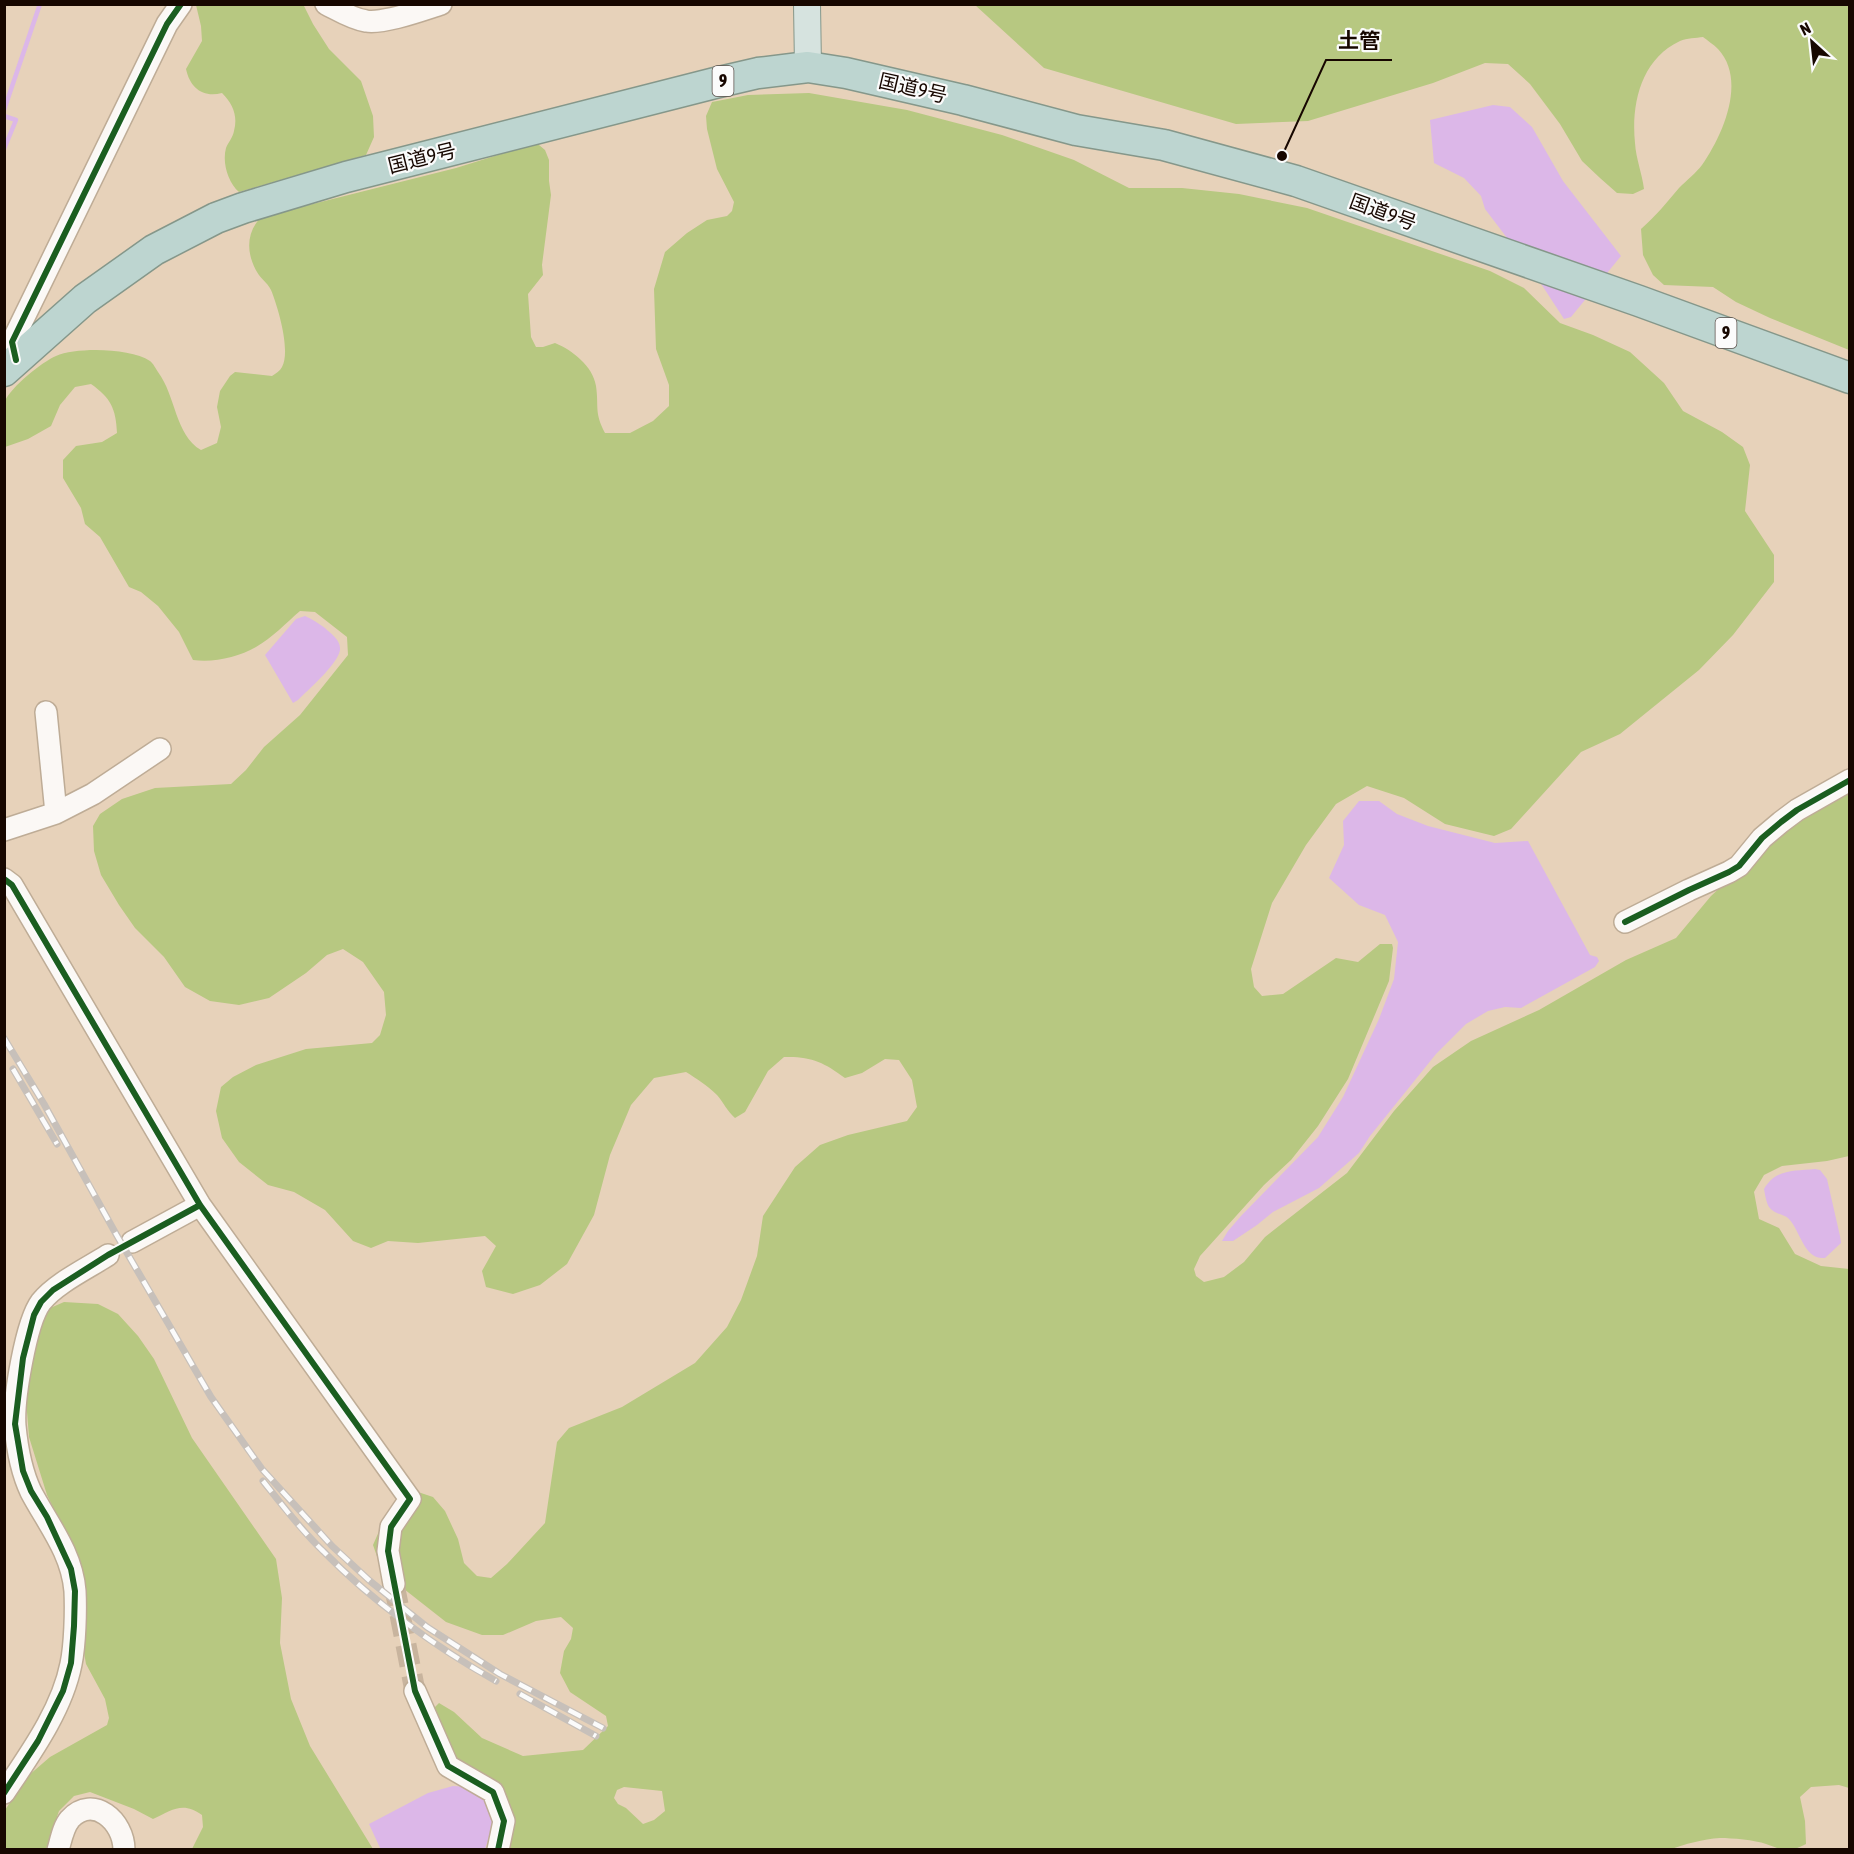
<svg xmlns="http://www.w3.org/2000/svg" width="1854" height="1854" font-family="'Asap Condensed','Noto Sans JP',sans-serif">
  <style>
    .forest { fill: #b7c881; fill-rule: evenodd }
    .water { fill: #dcb7e8 }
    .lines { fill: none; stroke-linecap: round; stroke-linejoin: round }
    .stream { stroke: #dcb7e8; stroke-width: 4.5 }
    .minor-tunnel { stroke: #c8b49e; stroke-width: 21; stroke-dasharray: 21 10; stroke-linecap: butt }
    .minor-casing { stroke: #beac96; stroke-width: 24 }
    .major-casing { stroke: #85978a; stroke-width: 28 }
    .highway-casing { stroke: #85978a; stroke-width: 33 }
    .minor { stroke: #fbf8f5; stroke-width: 21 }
    .major { stroke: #d6e3df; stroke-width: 26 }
    .highway { stroke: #bdd5d0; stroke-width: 30 }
    .rail-casing { stroke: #c7c0ba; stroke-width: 7 }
    .rail { stroke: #fbfbfb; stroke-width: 4.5; stroke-dasharray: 14; stroke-linecap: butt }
    .cycleway-casing { stroke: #fbfbfb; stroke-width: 10 }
    .cycleway { stroke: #1b5e20; stroke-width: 6 }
    .labels { text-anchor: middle; stroke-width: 4.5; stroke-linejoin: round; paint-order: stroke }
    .shield { fill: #fbfbfb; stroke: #5b504b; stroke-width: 1.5 }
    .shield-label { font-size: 18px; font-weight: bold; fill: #170700 }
    .street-label { font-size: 20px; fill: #170700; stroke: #fbfbfb }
    .leader { fill: none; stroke: #170700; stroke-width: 2 }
    .callout-dot { fill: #170700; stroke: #fbfbfb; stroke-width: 2 }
    .callout-label { font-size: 21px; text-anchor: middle; font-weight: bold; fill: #170700; stroke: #fbfbfb; stroke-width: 4.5; stroke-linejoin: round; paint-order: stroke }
  </style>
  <rect width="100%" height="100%" fill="#e7d2ba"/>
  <!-- forest -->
  <path class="forest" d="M 196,5 L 304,6 L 313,24 L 329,49 L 361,81 L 373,116 L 374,137 L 366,155 L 239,192 C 228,182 222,163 226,148 C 228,143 233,137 234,131 C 238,116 233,104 222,93 C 203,98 190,88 186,69 L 202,41 L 201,26 Z
    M 975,5 L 1849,5 L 1849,350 L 1770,318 L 1736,302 L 1713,287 L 1664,285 L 1653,275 L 1643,255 L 1641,229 C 1656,216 1667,202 1679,188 C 1687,180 1696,173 1702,165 C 1723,135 1747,80 1718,49 C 1713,44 1708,41 1703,37 C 1696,38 1687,38 1680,41 C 1641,59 1631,104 1635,143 C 1636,159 1642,173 1644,189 L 1633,194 L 1617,193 L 1600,178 L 1582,161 L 1560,124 L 1530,84 L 1508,64 L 1485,63 L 1433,83 L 1308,121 L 1236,124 L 1044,68 Z
    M 809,93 L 907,110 L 1002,135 L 1074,160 L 1129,188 L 1182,188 L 1239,194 L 1307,208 L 1490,271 L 1524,288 L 1560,323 L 1593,335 L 1630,352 L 1664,383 L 1683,411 L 1722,432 L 1743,447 L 1750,465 L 1745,511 L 1774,555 L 1774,582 L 1733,635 L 1699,670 L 1620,734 L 1581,752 L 1511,829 L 1494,836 L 1445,824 L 1404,798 L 1367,786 L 1336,804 L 1306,845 L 1272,903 L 1251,969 L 1254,987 L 1262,996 L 1283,994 L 1336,958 L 1358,962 L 1380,944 L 1392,944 L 1393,948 L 1389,981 L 1348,1079 L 1318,1126 L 1291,1160 L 1264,1185 L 1200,1256 L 1194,1269 L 1196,1276 L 1204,1282 L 1224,1277 L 1244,1262 L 1265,1237 L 1347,1173 L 1394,1111 L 1433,1067 L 1471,1041 L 1539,1010 L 1626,960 L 1676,938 L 1711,896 L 1754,856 L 1775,835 L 1849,787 L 1849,1156 L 1827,1161 L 1782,1166 L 1764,1175 L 1754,1192 L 1759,1219 L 1779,1228 L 1795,1254 L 1821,1266 L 1849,1269 L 1849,1788 L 1839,1785 L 1811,1787 L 1800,1797 L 1805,1821 L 1806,1844 C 1787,1854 1784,1850 1766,1844 C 1755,1840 1732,1838 1720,1838 C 1703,1839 1685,1844 1669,1850 L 503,1849 L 510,1838 L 509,1802 L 494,1784 L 459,1764 L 431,1711 L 439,1703 L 454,1712 L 482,1738 L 523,1756 L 583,1750 L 608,1726 L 606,1716 L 570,1692 L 560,1673 L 564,1651 L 571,1639 L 573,1628 L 561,1617 L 536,1621 L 503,1635 L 482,1635 L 446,1622 L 404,1589 L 380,1565 L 373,1545 L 387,1513 L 418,1492 L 433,1497 L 445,1511 L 458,1539 L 464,1563 L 477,1576 L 491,1578 L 507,1564 L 545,1523 L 557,1442 L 569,1428 L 622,1407 L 695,1363 L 727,1327 L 741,1300 L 757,1256 L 763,1216 L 795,1167 L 820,1145 L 848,1135 L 907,1121 L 917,1107 L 912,1080 L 899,1060 L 885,1059 L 862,1073 L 845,1078 C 824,1062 810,1056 784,1057 L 768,1071 L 745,1112 L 735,1118 C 727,1111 724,1103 717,1095 C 707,1085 697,1079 686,1072 L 654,1078 L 631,1105 L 610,1155 L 594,1215 L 567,1264 L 540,1285 L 513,1294 L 486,1287 L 482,1271 L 496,1246 L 485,1236 L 418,1243 L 388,1241 L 371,1248 L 353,1241 L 325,1210 L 294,1192 L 268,1185 L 239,1162 L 222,1138 L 216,1111 L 221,1087 L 233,1077 L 256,1065 L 306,1049 L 372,1043 L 380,1035 L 386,1015 L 384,992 L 363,962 L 343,949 L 327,955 L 306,973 L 269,998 L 239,1005 L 210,1001 L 185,987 L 164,957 L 135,928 L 119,905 L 101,875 L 94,851 L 93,826 L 100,814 L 122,799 L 155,788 L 231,784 L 246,770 L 264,747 L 300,715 L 348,655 L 347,637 L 315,612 L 300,611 C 286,623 272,638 256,647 C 238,657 214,663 193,660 L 179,632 L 158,606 L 141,592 L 129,587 L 100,537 L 85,524 L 81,508 L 63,478 L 63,460 L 76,446 L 102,442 L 117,433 C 116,409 111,398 91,384 L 75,387 L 60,405 L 51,426 L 28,439 L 5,447 C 5,436 1,411 5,401 C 11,387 42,362 56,356 C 77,347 130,348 150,361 C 153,363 156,369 158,372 C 176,396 175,435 201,450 L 217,443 L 221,427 L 217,407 L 220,391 L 230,376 L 235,372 L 272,376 C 276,373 280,371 282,367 C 291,351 278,307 271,290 C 267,282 261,279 257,272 C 246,253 246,233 261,217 L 456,168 L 533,144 L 539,145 L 545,150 L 549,160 L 549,181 L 551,195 L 542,265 L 543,275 L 528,294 L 531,337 L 536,347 L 543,347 L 555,343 C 572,350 593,366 596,386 C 599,407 594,412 605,433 L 630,433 L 653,421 L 669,406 L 669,385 L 656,349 L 654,289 L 665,252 L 687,233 L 707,220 L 727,216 L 732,211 L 734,202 L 717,169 L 707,129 L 706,116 L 712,102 L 748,95 ZM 624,1787 L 662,1791 L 665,1811 L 654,1820 L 643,1824 L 626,1808 L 618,1804 L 614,1798 L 617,1790 Z
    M 64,1302 L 98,1304 L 118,1314 L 138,1336 L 154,1359 L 192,1438 L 276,1559 L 282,1598 L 280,1643 L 291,1699 L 310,1746 L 373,1849 L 192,1849 L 203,1827 L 202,1815 C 183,1801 172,1810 153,1819 L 134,1809 L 90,1792 L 74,1796 L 59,1811 L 46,1849 L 5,1850 L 5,1810 L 28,1776 L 50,1757 L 107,1725 L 109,1718 L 105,1699 L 86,1664 L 82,1641 L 71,1544 L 47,1495 L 29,1437 L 25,1387 L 34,1335 L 48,1309 Z"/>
  <!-- water -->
  <path class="water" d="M 1493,105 L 1510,107 L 1532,127 L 1563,181 L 1621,256 L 1571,317 L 1564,319 L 1536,276 L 1485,209 L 1481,196 L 1464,178 L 1434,163 L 1430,120 Z
    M 305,616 C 312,619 318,623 325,628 C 331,634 341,640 340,650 C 338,664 308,690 298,700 L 293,703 L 265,655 L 296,619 Z
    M 1359,801 L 1379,801 L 1397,814 L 1428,826 L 1495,843 L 1528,841 L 1590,955 L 1597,957 L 1599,961 L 1595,967 L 1521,1008 L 1505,1007 L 1488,1011 L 1466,1024 L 1436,1054 L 1370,1136 L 1359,1153 L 1319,1188 L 1273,1212 L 1257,1225 L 1233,1241 L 1222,1241 L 1228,1231 L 1241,1216 L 1318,1137 L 1343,1097 L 1379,1019 L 1394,979 L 1398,942 L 1385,915 L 1359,905 L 1329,878 L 1344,845 L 1343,821 Z
    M 1815,1169 L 1820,1170 L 1827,1179 L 1840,1236 L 1841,1243 L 1825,1258 C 1804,1260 1801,1232 1789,1219 C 1784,1214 1774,1214 1769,1207 C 1766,1202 1765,1194 1764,1189 C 1775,1169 1794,1171 1815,1169 Z
    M 453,1786 L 469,1787 L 487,1800 L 493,1824 L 485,1849 L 381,1850 L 369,1824 L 428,1793 Z"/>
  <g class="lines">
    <!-- stream -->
    <path class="stream" d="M 4,110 L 40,4
      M 4,116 L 16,120 L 4,149"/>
    <!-- minor-tunnel -->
    <path class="minor-tunnel" d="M 394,1584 L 415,1691"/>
    <!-- minor casing -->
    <g class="minor-casing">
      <path id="minor" d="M 326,4 C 338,10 352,19 366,21 C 384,24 422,10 441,4
        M 16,360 L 12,342 L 167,24 L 181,4
        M 46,712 L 56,813
        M 4,830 L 56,813 L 93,794 L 160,749
        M 4,879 L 12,885 L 200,1205 L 410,1499 L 391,1527 L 388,1551 L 394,1584
        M 1625,922 L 1689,890 L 1729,872 L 1739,866 L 1762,838 L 1781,822 L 1797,810 L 1850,780
        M 132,1242 L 200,1205
        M 415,1691 L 448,1766 L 493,1792 L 504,1821 L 498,1850
        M 4,1793 C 30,1754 62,1710 71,1664 C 75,1645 76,1611 75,1591 C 72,1553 48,1524 31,1492 C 22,1473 17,1447 15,1426 C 13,1400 26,1322 41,1302 C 56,1283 88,1268 108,1255
        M 58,1850 C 61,1840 63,1827 70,1819 C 93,1794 124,1821 124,1850"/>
    </g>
    <!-- major casing -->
    <g class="major-casing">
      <path id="major" d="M 807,4 L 808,67"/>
    </g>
    <!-- highway casing -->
    <g class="highway-casing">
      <path id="highway" d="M 4,371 L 85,299 L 154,250 L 216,218 L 243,208 L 346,177 L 715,83 L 758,73 L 808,67 L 846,73 L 963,100 L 1076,130 L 1164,145 L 1296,181 L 1639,301 L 1850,378"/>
    </g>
    <!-- minor -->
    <use href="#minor" class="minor"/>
    <!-- major -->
    <use href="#major" class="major"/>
    <!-- highway -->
    <use href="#highway" class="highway"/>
    <!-- rail casing -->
    <g class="rail-casing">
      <path id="rail" d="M 4,1038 L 44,1104 L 116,1234 L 211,1397 L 262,1469 L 332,1546 L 370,1581 L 427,1627 L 500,1674 L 603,1728
        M 13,1069 L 57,1144
        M 263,1481 C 282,1505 301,1530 323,1551 C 372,1601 435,1647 496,1681
        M 520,1694 L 596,1736"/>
    </g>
    <!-- rail -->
    <use href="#rail" class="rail"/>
    <!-- cycleway casing -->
    <g class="cycleway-casing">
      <path id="cycleway" d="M 16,360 L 12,342 L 167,24 L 181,4
        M 4,879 L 12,885 L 200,1205 L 410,1499 L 391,1527 L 388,1551 L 415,1691 L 448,1766 L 493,1792 L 504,1821 L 498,1850
        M 1625,922 L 1689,890 L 1729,872 L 1739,866 L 1762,838 L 1781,822 L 1797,810 L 1850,780
        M 4,1793 L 38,1741 L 63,1691 L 71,1663 L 74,1626 L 75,1591 L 71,1569 L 47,1517 L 31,1491 L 23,1471 L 15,1424 L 23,1358 L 34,1315 L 41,1302 L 53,1290 L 108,1255 L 200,1205"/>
    </g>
    <!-- cycleway -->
    <use href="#cycleway" class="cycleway"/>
  </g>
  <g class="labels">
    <!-- shield labels -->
    <g class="shield">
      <rect x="712.5" y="66" width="21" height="30" rx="4.5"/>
      <rect x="1715.5" y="318" width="21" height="30" rx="4.5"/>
    </g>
    <g class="shield-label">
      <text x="723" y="87">9</text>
      <text x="1726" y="339">9</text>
    </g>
    <!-- street labels -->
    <g class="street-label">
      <text transform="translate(913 88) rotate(13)" y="7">国道9号</text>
      <text transform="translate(422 158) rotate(-14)" y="7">国道9号</text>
      <text transform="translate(1383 212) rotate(20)" y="7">国道9号</text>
    </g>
  </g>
  <!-- callouts -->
  <path class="leader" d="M1282 156L1326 60H1392"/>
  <circle class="callout-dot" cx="1282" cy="156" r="6"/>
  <g class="callout-label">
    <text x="1359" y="48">土管</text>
  </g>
  <!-- border -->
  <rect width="1854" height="1854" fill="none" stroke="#170700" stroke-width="12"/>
  <!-- north arrow -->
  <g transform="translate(1812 42) rotate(333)" stroke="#fbfbfb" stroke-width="4.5" paint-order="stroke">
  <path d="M0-4.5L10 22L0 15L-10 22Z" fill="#170700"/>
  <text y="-9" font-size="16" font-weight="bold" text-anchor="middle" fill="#170700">N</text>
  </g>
</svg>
